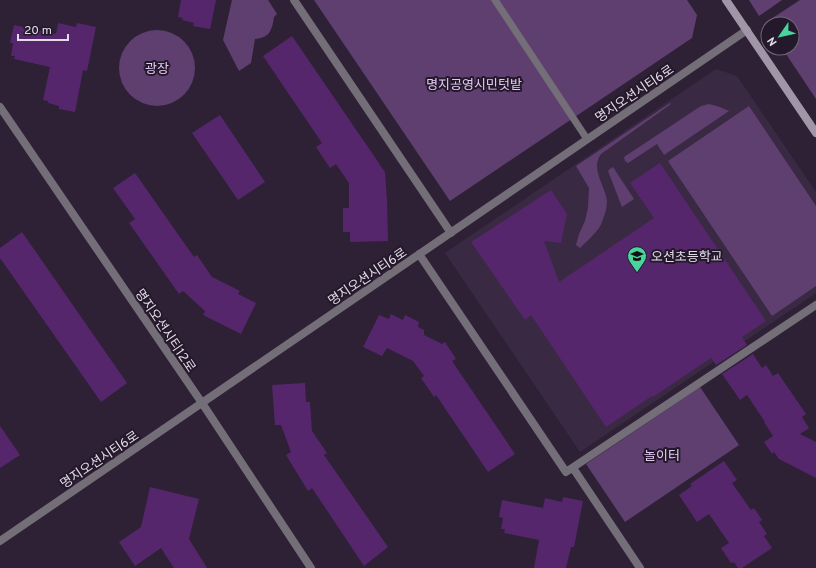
<svg xmlns="http://www.w3.org/2000/svg" width="816" height="568" font-family="Overpass,'Noto Sans KR',sans-serif">
  <style>
    .built { fill: #3a2943 }
    .green { fill: #5f3f70 }
    .building { fill: #55266c }
    .lines { fill: none; stroke-linecap: round; stroke-linejoin: round }
    .lane { stroke: #746e78; stroke-width: 7 }
    .street { stroke: #746e78; stroke-width: 8 }
    .secondary { stroke: #a096a7; stroke-width: 8 }
    .labels { text-anchor: middle; stroke-width: 4; stroke-linejoin: round; paint-order: stroke }
    .park-label { font-size: 13px; fill: #e4caf3; stroke: #24182b }
    .street-label { font-size: 13px; fill: #e3dbe8; stroke: #24182b }
    .poi-label { font-size: 13px; fill: #e3dbe8; stroke: #24182b; text-anchor: start }
  </style>
  <rect width="100%" height="100%" fill="#2e2135"/>
  <!-- built -->
  <path class="built" d="M 716,69 L 737,76 L 816,192 L 816,293 L 580,452 L 445,253 Z"/>
  <!-- green -->
  <path class="green" d="M 232,0 L 268,0 L 277,14 L 274,17 C 272,31 269,38 255,39 L 251,63 L 239,71 L 223,40 Z
    M 314,0 L 687,0 L 697,15 L 692,38 L 450,201 Z
    M 749,0 L 782,0 L 759,16 Z
    M 800,0 L 816,0 L 816,99 L 782,48 L 792,48 L 792,24 L 768,24 L 768,28 L 765,23 Z
    M119 68a38 38 0 1 1 76 0a38 38 0 1 1-76 0Z
    M 670,103 L 671,104 L 601,154 C 590,169 605,185 607,201 C 607,207 605,214 603,219 C 602,222 601,225 599,228 C 594,235 586,242 580,248 L 576,245 L 579,234 L 585,221 L 588,208 L 589,188 L 576,166 Z
    M 709,104 L 720,107 L 729,111 L 664,155 L 657,144 L 628,163 L 625,161 L 624,157 L 701,106 Z
    M 749,106 L 816,206 L 816,286 L 772,316 L 668,161 Z
    M 613,167 L 634,199 L 622,207 L 608,171 L 610,169 Z
    M 700,387 L 739,445 L 625,522 L 586,464 Z"/>
  <!-- building -->
  <path class="building" d="M 181,0 L 216,0 L 210,29 L 193,26 L 194,23 L 182,20 L 183,18 L 178,17 Z
    M 58,23 L 76,27 L 77,23 L 96,27 L 87,71 L 83,70 L 75,112 L 59,109 L 59,106 L 48,103 L 48,101 L 43,100 L 50,67 L 14,59 L 15,56 L 11,56 L 13,43 L 10,43 L 14,25 L 56,34 Z
    M 292,36 L 385,172 L 387,200 L 388,241 L 350,242 L 350,232 L 343,232 L 343,208 L 349,208 L 349,183 L 336,164 L 330,168 L 316,147 L 322,143 L 263,56 Z
    M 220,115 L 265,182 L 238,200 L 192,133 Z
    M 660,163 L 766,321 L 742,337 L 747,345 L 716,365 L 711,358 L 653,397 L 652,396 L 606,427 L 531,315 L 525,320 L 471,242 L 551,190 L 567,214 L 561,243 L 544,241 L 559,282 L 654,218 L 630,183 Z
    M 135,173 L 194,257 L 197,255 L 212,277 L 240,291 L 238,294 L 256,303 L 241,334 L 203,315 L 205,311 L 183,291 L 179,294 L 129,223 L 135,219 L 113,188 Z
    M 22,232 L 127,383 L 101,402 L 0,258 L 0,248 Z
    M 391,314 L 403,320 L 405,315 L 419,322 L 418,327 L 424,330 L 424,335 L 442,344 L 445,342 L 456,359 L 452,361 L 515,454 L 488,472 L 436,395 L 434,397 L 421,378 L 424,376 L 413,361 L 387,348 L 382,356 L 363,347 L 379,315 L 389,319 Z
    M 753,354 L 762,368 L 766,365 L 773,376 L 778,373 L 806,414 L 802,417 L 809,428 L 800,434 L 816,442 L 816,478 L 779,459 L 774,452 L 772,454 L 764,442 L 773,436 L 764,422 L 765,422 L 747,395 L 740,400 L 722,374 Z
    M 305,383 L 306,402 L 310,402 L 312,431 L 327,453 L 324,455 L 388,547 L 364,566 L 312,488 L 308,491 L 286,455 L 291,452 L 281,425 L 275,425 L 272,385 Z
    M 0,426 L 20,455 L 0,468 Z
    M 724,461 L 737,480 L 732,483 L 751,510 L 754,508 L 762,520 L 759,522 L 767,534 L 764,536 L 772,548 L 742,568 L 738,568 L 734,562 L 731,563 L 721,548 L 729,543 L 709,514 L 697,522 L 679,495 L 692,486 L 690,484 Z
    M 150,487 L 199,499 L 189,539 L 207,568 L 174,568 L 161,548 L 135,566 L 119,542 L 141,527 Z
    M 563,497 L 583,501 L 574,547 L 571,547 L 566,568 L 534,568 L 539,540 L 504,533 L 505,529 L 501,529 L 503,518 L 499,517 L 502,500 L 543,508 L 545,498 L 562,502 Z"/>
  <g class="lines">
    <!-- lane -->
    <path class="lane" d="M 495,0 L 587,139"/>
    <!-- street -->
    <path class="street" d="M 294,0 L 451,233
      M 0,107 L 202,403 L 311,568
      M 419,254 L 566,472 L 816,305
      M 573,468 L 640,568
      M 0,541 L 747,30"/>
    <!-- secondary -->
    <path class="secondary" d="M 726,0 L 816,133"/>
  </g>
  <!-- icons -->
  <defs>
    <g id="school-pin" transform="scale(1)"><path d="M0 17L-7.5 6A9.5 9.5 0 1 1 7.5 6Z" fill="#49d49c" stroke="#24182b"/><path d="M0-5L7-2L0 1L-7-2ZM-4 1L0 2.5L4 1V4Q0 6-4 4Z" fill="#111"/></g>
  </defs>
  <g fill-rule="evenodd">
    <use href="#school-pin" x="637" y="256"/>
  </g>
  <g class="labels">
    <!-- park labels -->
    <g class="park-label">
      <text x="157" y="73">광장</text>
      <text x="474" y="89">명지공영시민텃밭</text>
      <text x="662" y="460">놀이터</text>
    </g>
    <!-- street labels -->
    <g class="street-label">
      <text transform="translate(634 93) rotate(-34)" y="5">명지오션시티6로</text>
      <text transform="translate(367 276) rotate(-34)" y="5">명지오션시티6로</text>
      <text transform="translate(166 330) rotate(56)" y="5">명지오션시티12로</text>
      <text transform="translate(99 459) rotate(-34)" y="5">명지오션시티6로</text>
    </g>
    <!-- poi labels -->
    <g class="poi-label">
      <text x="651" y="261">오션초등학교</text>
    </g>
  </g>
  <!-- north arrow -->
  <g transform="translate(780 36) rotate(236)"><circle r="19" fill="#24182b" stroke="#706677"/>
  <path d="M0-3L7 15L0 10L-7 15Z" fill="#49d49c"/>
  <text y="-6" font-size="11" font-weight="bold" text-anchor="middle" fill="#e3dbe8">N</text>
  </g>
  <!-- scale -->
  <path d="M18 34v6h50v-6" fill="none" stroke="#e3dbe8" stroke-width="2"/>
  <text x="24" y="34" font-size="12" fill="#e3dbe8" stroke="#24182b" stroke-width="3" paint-order="stroke">20 m</text>
</svg>
